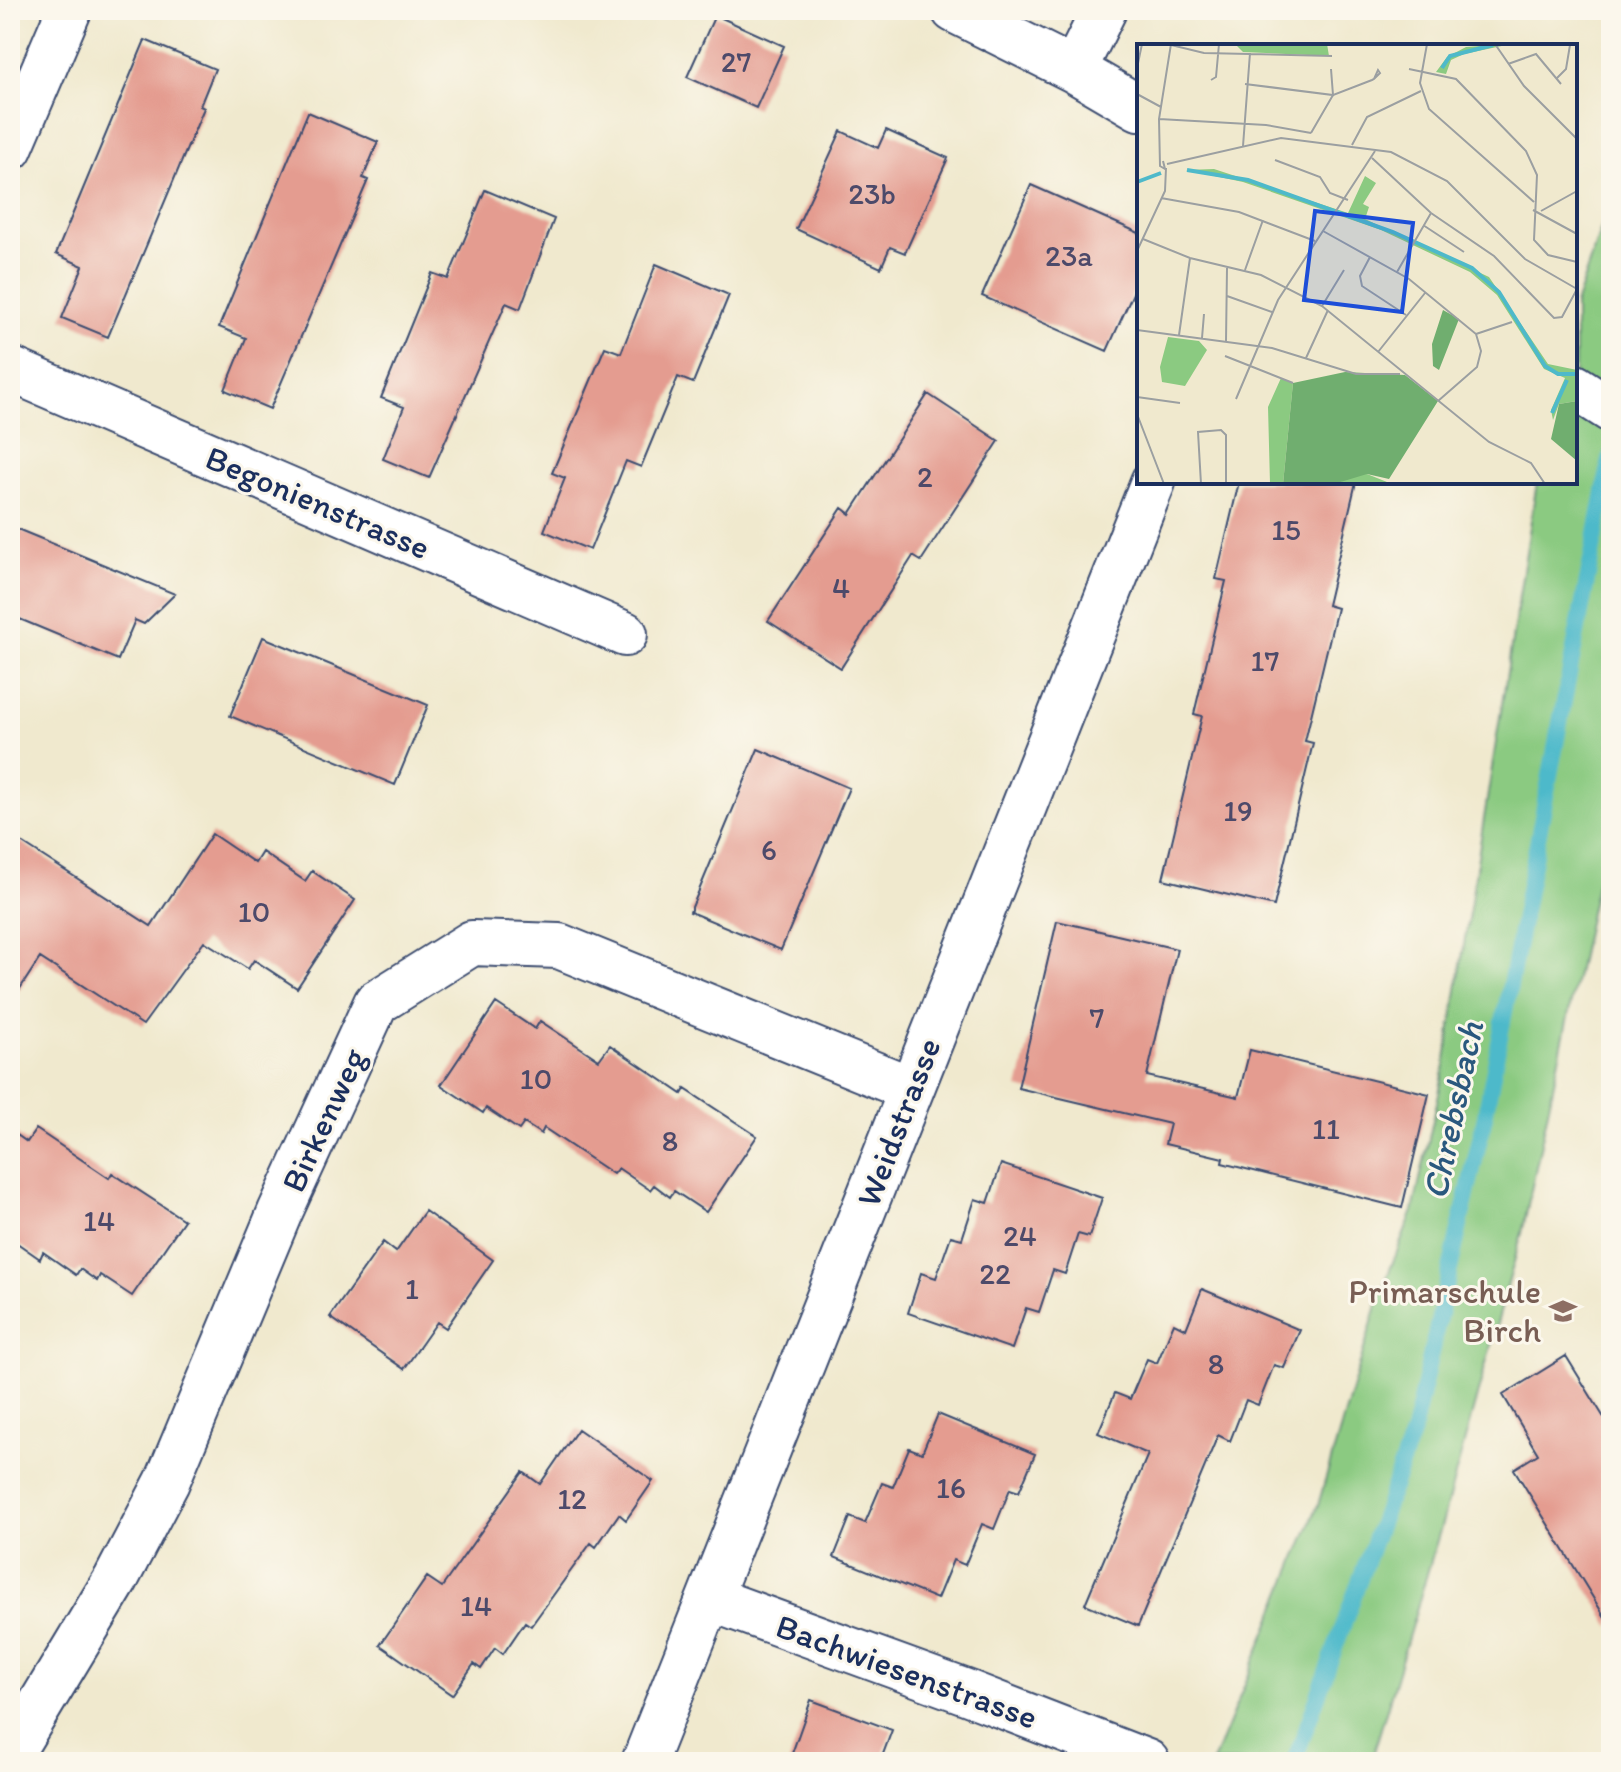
<svg xmlns="http://www.w3.org/2000/svg" width="1621" height="1772" font-family="Itim,sans-serif">
  <style>
    .green { fill: #8bca81; stroke: #537c70; stroke-width: 2 }
    .lines { fill: none; stroke-linecap: round; stroke-linejoin: round }
    .stream { stroke: #4eb9ca; stroke-width: 16 }
    .building { fill: #e49c90 }
    .minor-casing { stroke: #3b4b6f; stroke-width: 48 }
    .minor { stroke: #fff; stroke-width: 44 }
    .labels { text-anchor: middle; stroke-width: 6; stroke-linejoin: round; paint-order: stroke }
    .number-label { font-size: 30px; fill: #4d4a6a }
    .street-label { font-size: 34px; fill: #1b2f5e; stroke: #fbf7ec }
    .education-label { font-size: 34px; fill: #785e54; stroke: #fbf7ec; text-anchor: end }
    .water-label { font-size: 36px; font-style: italic; fill: #2a587e; stroke: #fbf7ec }
    .inset-river { fill: none; stroke: #4eb9ca; stroke-width: 4 }
    .inset-road { fill: none; stroke: #9b9fa1; stroke-width: 2 }
    .view { fill: #1d4ed8; fill-opacity: 0.15; stroke: #1d4ed8; stroke-width: 4 }
    .inset-edge { fill: none; stroke: #1b2f5e; stroke-width: 4 }
  </style>
  <rect width="100%" height="100%" fill="#fbf7ec"/>
  <filter id="ink" filterUnits="userSpaceOnUse"><feTurbulence type="fractalNoise" baseFrequency=".0125" numOctaves="2"/><feDisplacementMap in="SourceGraphic" scale="16" xChannelSelector="R" yChannelSelector="G"/><feConvolveMatrix kernelMatrix="1 2 1 2 8 2 1 2 1" color-interpolation-filters="sRGB"/></filter>
  <filter id="wash" filterUnits="userSpaceOnUse"><feTurbulence type="fractalNoise" baseFrequency=".006" numOctaves="4" result="noise"/><feDisplacementMap in="SourceGraphic" scale="32" xChannelSelector="R" yChannelSelector="G"/><feGaussianBlur stdDeviation="1.8" result="paint"/><feColorMatrix in="noise" values="0 0 0 0 0 0 0 0 0 0 0 0 0 0 0 0 0 1.4 0 .05"/><feComposite in="paint" operator="in"/></filter>
  <g filter="url(#wash)">
    <rect width="100%" height="100%" fill="#f0e9ce"/>
    <!-- green -->
    <path class="green" d="M 1611,199 L 1611,814 L 1522,1233 L 1441,1527 L 1371,1762 L 1213,1762 L 1318,1505 L 1380,1295 L 1413,1211 L 1445,1066 L 1537,482 L 1575,482 L 1575,305 Z"/>
    <g class="lines">
      <!-- stream -->
      <path class="stream" d="M 1294,1762 L 1413,1432 L 1485,1116 L 1611,455"/>
    </g>
    <g id="blocks">
      <!-- building -->
      <path class="building" d="M 715,15 L 784,46 L 756,108 L 687,77 Z
        M 145,40 L 215,69 L 200,106 L 204,108 L 108,337 L 62,318 L 83,266 L 56,254 Z
        M 308,112 L 378,142 L 363,178 L 368,180 L 270,409 L 225,390 L 246,338 L 219,327 Z
        M 886,130 L 948,158 L 905,253 L 890,247 L 881,268 L 796,229 L 841,131 L 878,148 Z
        M 1031,185 L 1139,233 L 1139,280 L 1107,351 L 982,296 Z
        M 485,190 L 554,219 L 520,309 L 506,303 L 429,478 L 383,459 L 404,407 L 381,398 L 432,273 L 448,279 Z
        M 656,264 L 729,295 L 693,383 L 678,377 L 641,467 L 626,461 L 590,550 L 544,531 L 565,478 L 552,473 L 605,347 L 621,353 Z
        M 928,394 L 999,441 L 921,561 L 913,556 L 841,668 L 768,621 L 842,508 L 850,514 Z
        M 1239,482 L 1356,482 L 1327,605 L 1337,608 L 1305,741 L 1313,743 L 1274,906 L 1163,879 L 1202,716 L 1194,714 L 1226,581 L 1216,579 Z
        M 10,526 L 175,594 L 144,624 L 135,620 L 118,660 L 10,615 Z
        M 263,637 L 428,705 L 395,785 L 230,716 Z
        M 758,749 L 849,788 L 781,950 L 690,912 Z
        M 212,834 L 255,863 L 262,852 L 305,881 L 312,871 L 355,900 L 297,988 L 254,960 L 248,969 L 204,941 L 143,1025 L 40,958 L 10,1004 L 10,835 L 151,926 Z
        M 1057,921 L 1177,949 L 1147,1076 L 1238,1097 L 1250,1050 L 1429,1094 L 1402,1208 L 1222,1163 L 1223,1158 L 1165,1144 L 1170,1124 L 1018,1088 Z
        M 496,1003 L 535,1029 L 540,1021 L 599,1060 L 610,1045 L 682,1094 L 685,1089 L 757,1136 L 706,1212 L 674,1191 L 670,1197 L 654,1185 L 650,1190 L 618,1168 L 613,1174 L 544,1128 L 541,1134 L 524,1123 L 519,1130 L 486,1108 L 483,1113 L 441,1085 Z
        M 36,1129 L 109,1178 L 112,1173 L 184,1220 L 132,1296 L 100,1275 L 97,1281 L 80,1269 L 76,1275 L 43,1252 L 40,1259 L 10,1238 L 10,1130 L 27,1142 Z
        M 1001,1164 L 1102,1198 L 1089,1237 L 1078,1234 L 1065,1274 L 1053,1270 L 1039,1312 L 1026,1308 L 1012,1349 L 908,1313 L 921,1273 L 936,1278 L 951,1236 L 962,1239 L 975,1199 L 988,1203 Z
        M 425,1211 L 493,1260 L 446,1328 L 437,1322 L 404,1369 L 330,1317 L 383,1242 L 396,1252 Z
        M 1202,1289 L 1300,1330 L 1284,1368 L 1274,1365 L 1258,1405 L 1246,1400 L 1230,1441 L 1218,1435 L 1138,1626 L 1085,1604 L 1148,1454 L 1098,1433 L 1115,1393 L 1130,1399 L 1147,1359 L 1157,1363 L 1174,1323 L 1186,1329 Z
        M 1566,1356 L 1611,1429 L 1611,1627 L 1514,1469 L 1538,1454 L 1503,1395 Z
        M 938,1414 L 1035,1454 L 1019,1492 L 1010,1489 L 994,1529 L 982,1524 L 965,1565 L 953,1560 L 937,1599 L 834,1557 L 850,1517 L 865,1523 L 882,1483 L 893,1487 L 909,1448 L 922,1453 Z
        M 578,1429 L 653,1481 L 626,1520 L 619,1514 L 596,1547 L 591,1543 L 531,1626 L 525,1622 L 503,1654 L 495,1648 L 481,1669 L 474,1664 L 452,1695 L 380,1645 L 427,1577 L 442,1587 L 523,1472 L 540,1484 Z
        M 811,1700 L 892,1730 L 880,1762 L 789,1762 Z"/>
    </g>
  </g>
  <g filter="url(#ink)">
    <use href="#blocks" fill-opacity="0" stroke="#3b4b6f" stroke-width="2"/>
    <g class="lines">
      <!-- minor casing -->
      <g class="minor-casing">
        <path id="minor" d="M 954,10 L 1074,70 L 1139,108
          M 1074,70 L 1104,10
          M 10,148 L 69,10
          M 10,369 L 625,634
          M 1575,387 L 1611,410
          M 711,1599 L 969,1693 L 1147,1762
          M 10,1755 L 116,1579 L 167,1482 L 280,1212 L 376,1003 L 472,943 L 559,946 L 911,1089
          M 644,1762 L 1153,482"/>
      </g>
      <!-- minor -->
      <use href="#minor" class="minor"/>
    </g>
  </g>
  <!-- icons -->
  <defs>
    <g id="school-bare" transform="scale(2.16)"><path d="M0-5L7-2L0 1L-7-2ZM-4 1L0 2.5L4 1V4Q0 6-4 4Z" fill="#8d6e63" stroke="#fbf7ec" stroke-width="2.5" paint-order="stroke"/></g>
  </defs>
  <g fill-rule="evenodd">
    <use href="#school-bare" x="1563" y="1311"/>
  </g>
  <g class="labels">
    <!-- number labels -->
    <g class="number-label">
      <text x="736" y="72">27</text>
      <text x="872" y="204">23b</text>
      <text x="1069" y="266">23a</text>
      <text x="925" y="487">2</text>
      <text x="1286" y="540">15</text>
      <text x="841" y="598">4</text>
      <text x="1265" y="671">17</text>
      <text x="1238" y="821">19</text>
      <text x="769" y="860">6</text>
      <text x="254" y="922">10</text>
      <text x="1097" y="1028">7</text>
      <text x="536" y="1089">10</text>
      <text x="1326" y="1139">11</text>
      <text x="670" y="1151">8</text>
      <text x="99" y="1231">14</text>
      <text x="1020" y="1246">24</text>
      <text x="995" y="1284">22</text>
      <text x="412" y="1299">1</text>
      <text x="1216" y="1374">8</text>
      <text x="951" y="1498">16</text>
      <text x="572" y="1509">12</text>
      <text x="476" y="1616">14</text>
    </g>
    <!-- street labels -->
    <g class="street-label">
      <text transform="translate(318 502) rotate(23)" y="12">Begonienstrasse</text>
      <text transform="translate(323 1120) rotate(-65)" y="12">Birkenweg</text>
      <text transform="translate(898 1122) rotate(-69)" y="12">Weidstrasse</text>
      <text transform="translate(907 1671) rotate(20)" y="12">Bachwiesenstrasse</text>
    </g>
    <!-- education labels -->
    <g class="education-label">
      <text x="1541" y="1303">Primarschule<tspan x="1541" dy="39">Birch</tspan></text>
    </g>
    <!-- water labels -->
    <g class="water-label">
      <text transform="translate(1452 1110) rotate(-78)" y="13">Chrebsbach</text>
    </g>
  </g>
  <!-- overview -->
  <g transform="translate(1137 44)">
    <rect width="440" height="440" fill="#f0e9ce"/>
    <path d="M 98,0 L 190,0 L 192,12 L 106,8 ZM 374,0 L 327,10 L 314,16 L 309,30 L 299,28 L 310,13 L 329,3 ZM 77,125 L 211,169 L 228,132 L 239,139 L 226,160 L 232,163 L 228,175 L 352,233 L 411,320 L 440,326 L 440,357 L 422,360 L 416,376 L 414,366 L 428,334 L 407,325 L 360,251 L 333,228 L 244,186 L 106,138 L 49,126 ZM 31,293 L 62,297 L 70,306 L 48,342 L 25,338 L 23,323 ZM 144,334 L 156,339 L 146,440 L 133,440 L 131,363 ZM 230,430 L 255,440 L 197,440 L 223,430 Z" fill="#8bca81"/>
    <path d="M 306,266 L 322,275 L 302,326 L 296,322 L 295,300 ZM 208,328 L 268,331 L 301,357 L 252,435 L 230,430 L 197,440 L 146,440 L 156,339 ZM 440,357 L 440,417 L 414,395 L 422,360 Z" fill="#70ae6f"/>
    <path class="inset-river" d="M 305,24 L 313,12 L 356,1M 50,126 L 111,136 L 256,188 L 335,224 L 362,248 L 408,322 L 421,330 L 440,330M 0,138 L 24,129M 415,369 L 430,336"/>
    <path class="inset-road" d="M 30,0 L 67,9 L 195,12M 290,0 L 283,39 L 292,65 L 397,158M 358,0 L 387,42 L 440,95M 371,20 L 399,10 L 424,40M 0,24 L 5,0M 272,25 L 319,35 L 389,107 L 400,131 L 397,196 L 411,211 L 440,218M 420,34 L 429,25 L 433,1M 74,36 L 79,33 L 82,0M 108,40 L 196,51 L 194,25M 0,50 L 24,63M 22,75 L 129,81 L 174,89M 174,89 L 196,51 L 235,36 L 237,35 L 243,29 L 241,26 L 237,35M 215,101 L 230,73 L 284,47M 106,102 L 113,9M 235,114 L 294,169 L 357,212 L 417,274 L 425,273 L 440,245M 138,116 L 183,133 L 193,149 L 211,156M 26,117 L 28,125 L 23,122 L 22,75 L 34,0M 30,120 L 144,94 L 254,108 L 310,137 L 388,215 L 440,245M 24,154 L 102,168 L 178,197M 396,166 L 440,190M 404,167 L 440,147M 286,181 L 327,208M 186,187 L 272,235 L 339,290 L 344,307 L 340,323 L 301,357M 6,195 L 53,214 L 124,231 L 185,262 L 352,398 L 394,419 L 408,440M 0,207 L 28,147 L 29,124M 233,213 L 223,232 L 225,242 L 269,271M 108,226 L 126,176M 260,228 L 294,169M 90,252 L 135,268M 185,262 L 207,226M 0,286 L 135,304 L 219,330 L 263,330M 339,290 L 375,278M 42,291 L 53,214M 65,294 L 67,270M 89,297 L 90,224M 241,308 L 288,249M 88,312 L 156,339M 169,314 L 191,266M 0,353 L 43,359M 99,355 L 141,256 L 238,107M 0,370 L 27,440M 64,440 L 61,388 L 84,386 L 89,391 L 89,440"/>
    <path class="view" d="M 178,167 L 276,179 L 265,268 L 167,256 Z"/>
    <rect width="440" height="440" class="inset-edge"/>
  </g>
  <!-- margin -->
  <rect width="1621" height="1772" fill="none" stroke="#fbf7ec" stroke-width="40"/>
</svg>
